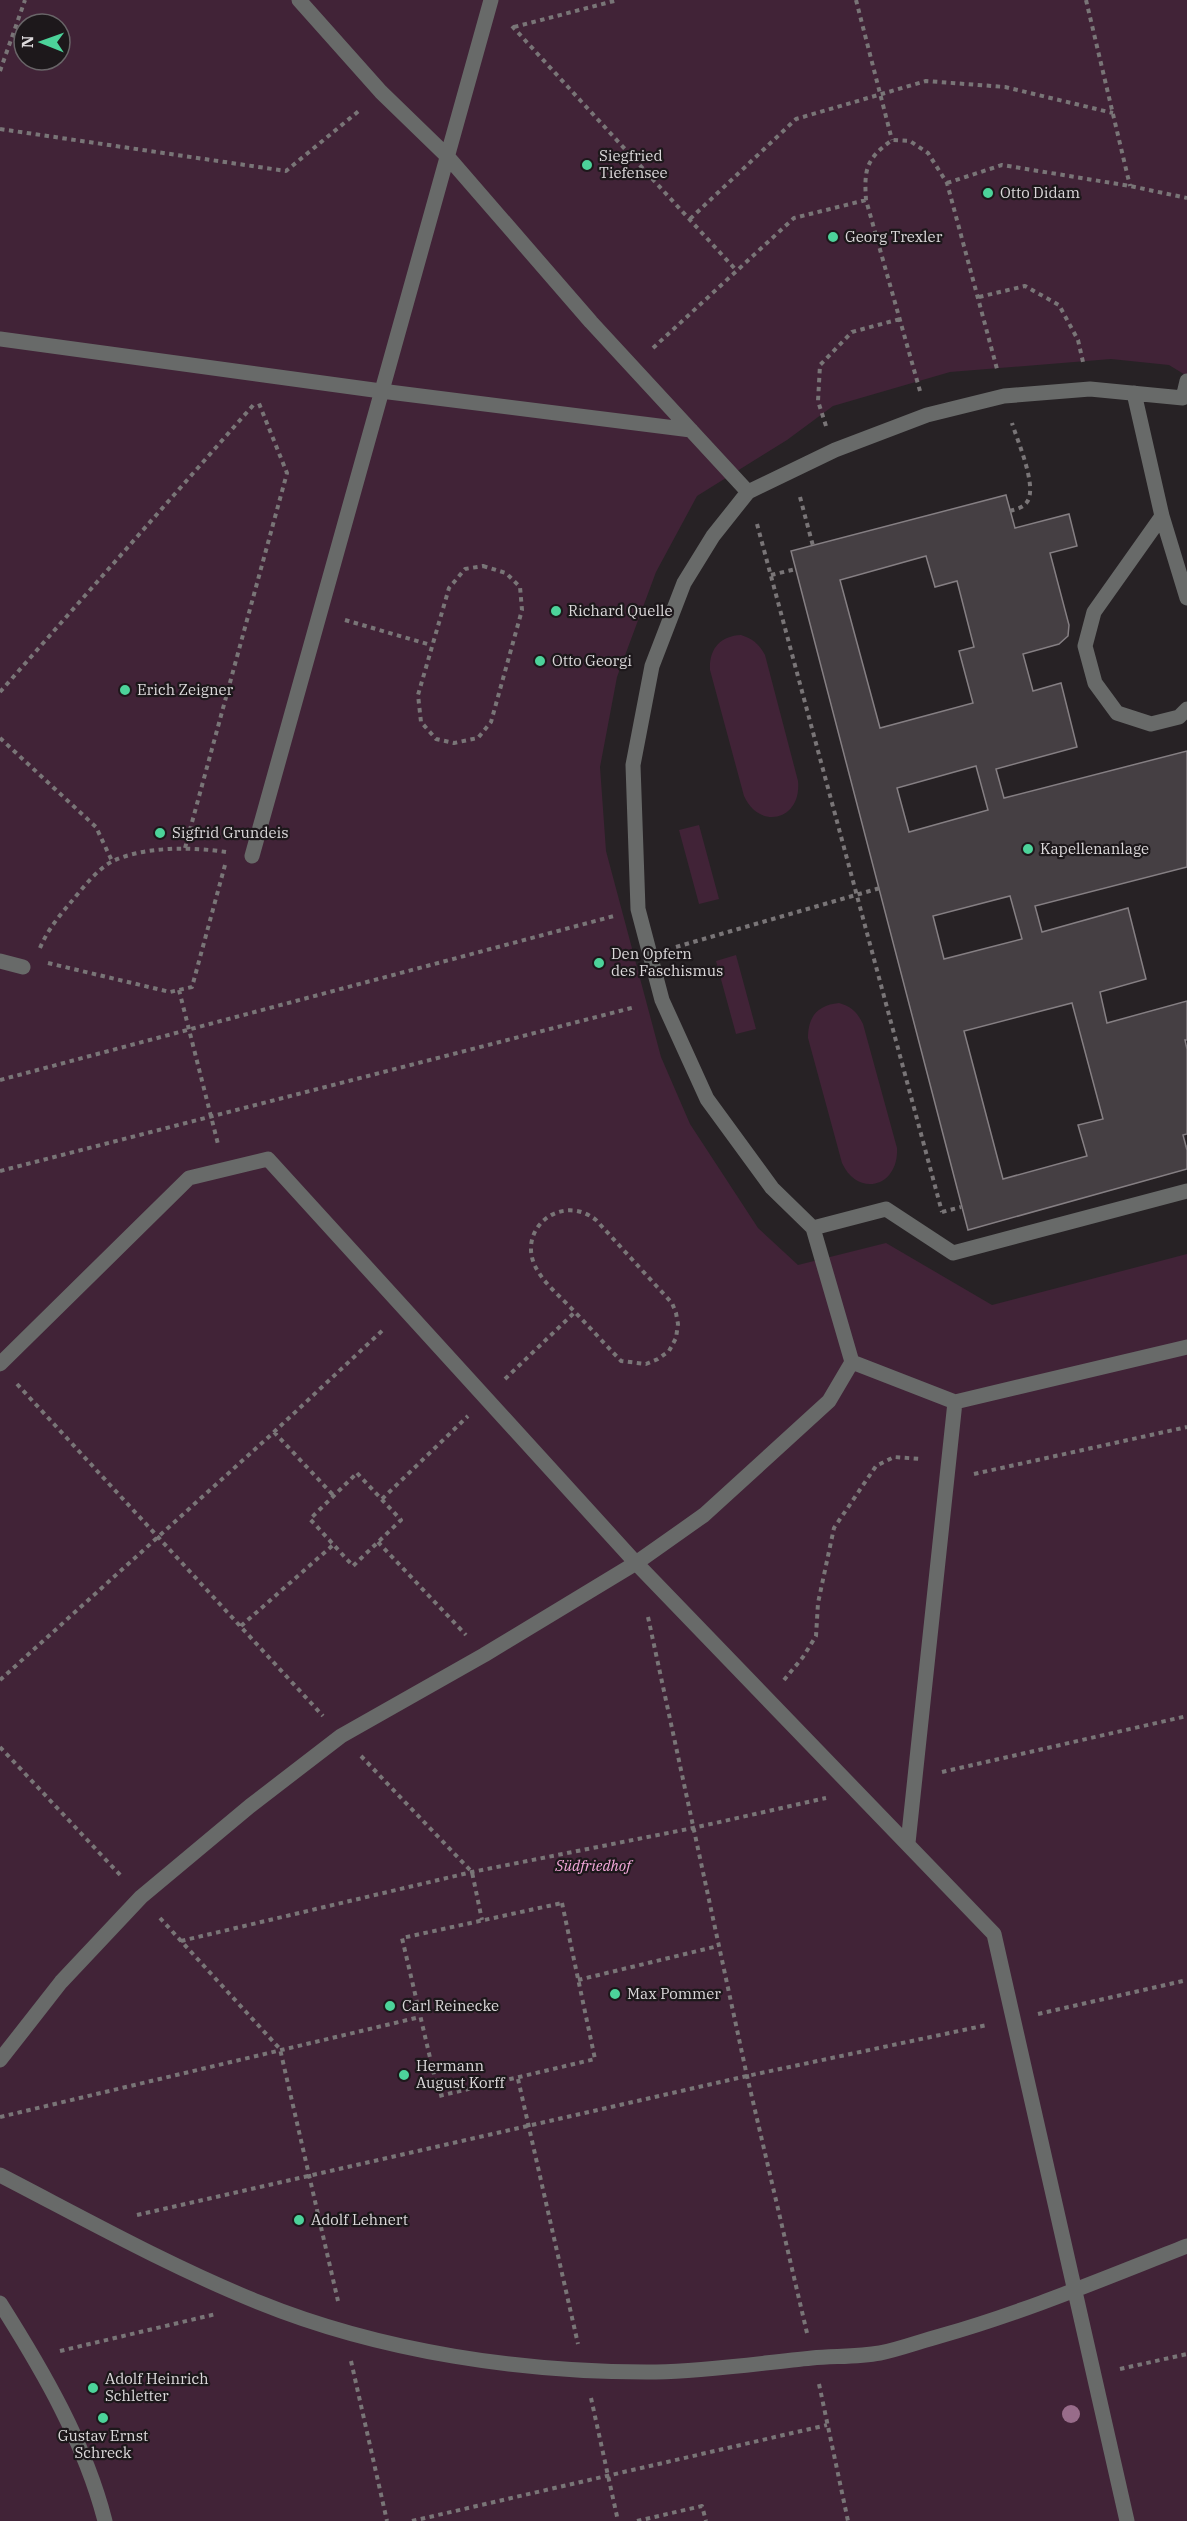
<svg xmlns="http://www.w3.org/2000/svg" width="1187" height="2521" font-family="'IBM Plex Serif',serif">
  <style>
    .green { fill: #412337; fill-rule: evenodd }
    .building { fill: #453f43; stroke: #857f83; stroke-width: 1.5; fill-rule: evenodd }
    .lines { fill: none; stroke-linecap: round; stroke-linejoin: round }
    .path { stroke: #797577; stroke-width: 4; stroke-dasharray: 4.5 4.5; stroke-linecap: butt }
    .minor { stroke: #686a69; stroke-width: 15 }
    .tree { fill: #986c8a }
    .poi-dot { fill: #4cd39a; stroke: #1d181b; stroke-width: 2 }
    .labels { text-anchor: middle; stroke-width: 4.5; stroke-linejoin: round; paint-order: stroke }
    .poi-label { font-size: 15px; fill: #dcd9db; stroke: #1d181b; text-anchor: start }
    .park-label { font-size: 15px; font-style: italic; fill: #f5a9dc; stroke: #1d181b }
  </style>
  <rect width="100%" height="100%" fill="#272225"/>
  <!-- green -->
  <path class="green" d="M 0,0 L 1187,0 L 1187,376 L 1169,365 L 1111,359 L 950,372 L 833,406 L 787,440 L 697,496 L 656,572 L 617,677 L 600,767 L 606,851 L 661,1057 L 690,1124 L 758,1228 L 798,1265 L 886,1243 L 992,1305 L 1187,1254 L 1187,2521 L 0,2521 ZM 24,24 L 60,24 L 60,60 L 24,60 Z
    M 741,635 C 753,639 759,644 765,655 L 798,781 C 802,820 760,831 744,796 L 710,670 C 709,649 720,636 741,635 Z
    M 699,825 L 719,899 L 699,904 L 679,830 Z
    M 736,955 L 756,1029 L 736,1034 L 716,961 Z
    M 839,1003 C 852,1007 857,1012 863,1024 L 897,1148 C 899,1187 858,1198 842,1163 L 808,1038 C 808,1016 818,1005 839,1003 Z"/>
  <!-- building -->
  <path class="building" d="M 1006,495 L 1015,528 L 1069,514 L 1077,546 L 1050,553 L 1069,625 L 1068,636 L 1059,644 L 1023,654 L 1033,691 L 1061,683 L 1077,747 L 996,769 L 1004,798 L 1187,751 L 1187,867 L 1035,906 L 1042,932 L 1128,908 L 1146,979 L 1100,992 L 1107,1023 L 1187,1001 L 1187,1040 L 1185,1040 L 1187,1049 L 1187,1134 L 1183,1135 L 1187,1150 L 1187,1169 L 968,1230 L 791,551 ZM 926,556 L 935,587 L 957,581 L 974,647 L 959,651 L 973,703 L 880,728 L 840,580 ZM 976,766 L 988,810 L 909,832 L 897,788 ZM 1010,896 L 1022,939 L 944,959 L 933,916 ZM 1072,1003 L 1103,1119 L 1078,1125 L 1087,1156 L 1003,1179 L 964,1031 Z"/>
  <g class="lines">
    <!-- path -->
    <path class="path" d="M 856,0 L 892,140
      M 1086,0 L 1130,186
      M 512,26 L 736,270
      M 514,27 L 618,0
      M 0,71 L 25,0
      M 0,129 L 286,171 L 360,110
      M 947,183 L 1002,165 L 1130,186 L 1187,198
      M 690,219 L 796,119 L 926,81 L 1005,87 L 1113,113
      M 979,297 L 1025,286 L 1059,305 L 1078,340 L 1083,362
      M 653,348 L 794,218 L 866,200
      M 920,391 L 866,200 C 864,169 866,159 892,140 L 910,141 L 928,153 L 947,183 L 997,369
      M 826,426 L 818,401 L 820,365 L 852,332 L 900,319
      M 800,497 L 813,546
      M 1010,511 C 1016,509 1023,508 1027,502 C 1038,487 1017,440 1012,423
      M 757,524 L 942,1212
      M 483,566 L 506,573 L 520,587 L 522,610 L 491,722 L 478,738 L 454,743 L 436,739 L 421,722 L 418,695 L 449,588 L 465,569 Z
      M 771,575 L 796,569
      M 345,620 L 431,645
      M 0,692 L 256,402
      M 0,738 L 96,827 L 112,861
      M 185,848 L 287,473 L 258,401
      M 676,947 L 880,888
      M 40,948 C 47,931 59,916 71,902 C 83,888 97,869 113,861 C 145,846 193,847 226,852
      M 48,963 L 170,992 L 192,987 L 225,865
      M 179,990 L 218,1144
      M 0,1080 L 614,916
      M 1186,1147 L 1187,1146
      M 0,1171 L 635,1007
      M 942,1212 L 961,1207
      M 505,1379 L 575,1312 L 621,1361 L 646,1364 L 658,1359 L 669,1351 L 676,1338 L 678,1324 L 676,1313 L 672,1303 L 596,1220 C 563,1193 517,1227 535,1266 C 543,1283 562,1298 575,1312
      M 17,1384 L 323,1716
      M 274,1432 L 334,1496
      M 357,1473 L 401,1520 L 353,1566 L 310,1519 Z
      M 974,1474 L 1187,1427
      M 382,1499 L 468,1416
      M 378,1542 L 466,1635
      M 648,1617 L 747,2076 L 807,2333
      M 241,1626 L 333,1545
      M 0,1680 L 274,1432 L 385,1328
      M 784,1680 L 803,1657 L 816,1636 L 818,1603 L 834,1528 L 876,1466 L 894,1457 L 921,1459
      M 0,1747 L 122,1877
      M 361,1756 L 472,1872 L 482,1920
      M 942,1772 L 1187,1716
      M 562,1903 L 595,2059 L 439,2096 L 402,1938 Z
      M 160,1918 L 280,2049 L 338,2301
      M 181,1941 L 472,1872 L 693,1828 L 826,1798
      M 578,1980 L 718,1946
      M 1038,2014 L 1187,1980
      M 518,2079 L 578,2344
      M 0,2117 L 420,2017
      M 137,2215 L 747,2076 L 987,2025
      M 60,2351 L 216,2314
      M 351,2361 L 387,2521
      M 1120,2369 L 1187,2354
      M 819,2384 L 848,2521
      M 591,2398 L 618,2521
      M 412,2521 L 827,2425
      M 637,2521 L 702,2506 L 706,2521"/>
    <!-- minor -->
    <path class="minor" d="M 299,0 L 381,92 L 447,156 L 591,322 L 748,492
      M 0,339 L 381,391 L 691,430
      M 1134,393 L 1162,516 L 1187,598
      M 1162,516 L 1094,612 L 1085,646 L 1095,683 L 1117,713 L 1151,724 L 1179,717 L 1187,709
      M 252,856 L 491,0
      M 0,961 L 23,967
      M 813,1228 L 886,1209 L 953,1253 L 1187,1191
      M 852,1362 L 955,1402 L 1187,1347
      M 0,1364 L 189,1178 L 268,1159 L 636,1563 L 994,1934 L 1127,2521
      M 908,1843 L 955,1402
      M 0,2060 L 61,1982 L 141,1897 L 250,1806 L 341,1736 L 484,1655 L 636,1563 L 704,1515 L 829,1401 L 852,1362 L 813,1228 L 772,1188 L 707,1099 L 662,1000 L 638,909 L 633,765 L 652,666 L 684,583 L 713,536 L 748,492 L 835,450 L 927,415 L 1004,396 L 1090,389 L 1183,398 L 1187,381
      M 0,2175 C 85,2219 169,2266 258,2302 C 381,2352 524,2373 656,2372 C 708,2371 760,2363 812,2358 C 834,2356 858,2357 880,2353 C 900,2349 921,2341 940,2336 C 1025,2312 1105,2278 1187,2246
      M 0,2303 C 43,2371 85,2443 105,2521"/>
  </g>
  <!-- trees -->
  <circle class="tree" cx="1071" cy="2414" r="9"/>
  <!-- markers -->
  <g class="poi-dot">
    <circle cx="587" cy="165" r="6"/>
    <circle cx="988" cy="193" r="6"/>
    <circle cx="833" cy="237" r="6"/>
    <circle cx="556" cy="611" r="6"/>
    <circle cx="540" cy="661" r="6"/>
    <circle cx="125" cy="690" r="6"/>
    <circle cx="160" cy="833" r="6"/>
    <circle cx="1028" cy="849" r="6"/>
    <circle cx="599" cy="963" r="6"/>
    <circle cx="615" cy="1994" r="6"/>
    <circle cx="390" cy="2006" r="6"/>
    <circle cx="404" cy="2075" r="6"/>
    <circle cx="299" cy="2220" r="6"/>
    <circle cx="93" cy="2388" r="6"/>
    <circle cx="103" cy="2418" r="6"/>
  </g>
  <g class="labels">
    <!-- poi labels -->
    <g class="poi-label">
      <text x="599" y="161">Siegfried<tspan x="599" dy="17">Tiefensee</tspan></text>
      <text x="1000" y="198">Otto Didam</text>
      <text x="845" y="242">Georg Trexler</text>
      <text x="568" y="616">Richard Quelle</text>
      <text x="552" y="666">Otto Georgi</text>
      <text x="137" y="695">Erich Zeigner</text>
      <text x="172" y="838">Sigfrid Grundeis</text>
      <text x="1040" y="854">Kapellenanlage</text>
      <text x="611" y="959">Den Opfern<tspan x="611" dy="17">des Faschismus</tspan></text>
      <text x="627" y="1999">Max Pommer</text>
      <text x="402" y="2011">Carl Reinecke</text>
      <text x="416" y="2071">Hermann<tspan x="416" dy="17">August Korff</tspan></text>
      <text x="311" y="2225">Adolf Lehnert</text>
      <text x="105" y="2384">Adolf Heinrich<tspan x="105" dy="17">Schletter</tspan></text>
      <text x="103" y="2441" text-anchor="middle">Gustav Ernst<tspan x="103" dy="17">Schreck</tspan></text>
    </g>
    <!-- park labels -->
    <g class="park-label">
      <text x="593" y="1871">Südfriedhof</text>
    </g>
  </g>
  <!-- north arrow -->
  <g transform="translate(42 42) rotate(271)"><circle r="28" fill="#1d181b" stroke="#696568" stroke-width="1.5"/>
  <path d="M0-4.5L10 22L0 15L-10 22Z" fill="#4cd39a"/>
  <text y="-9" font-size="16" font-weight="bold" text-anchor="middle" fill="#dcd9db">N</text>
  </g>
</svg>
